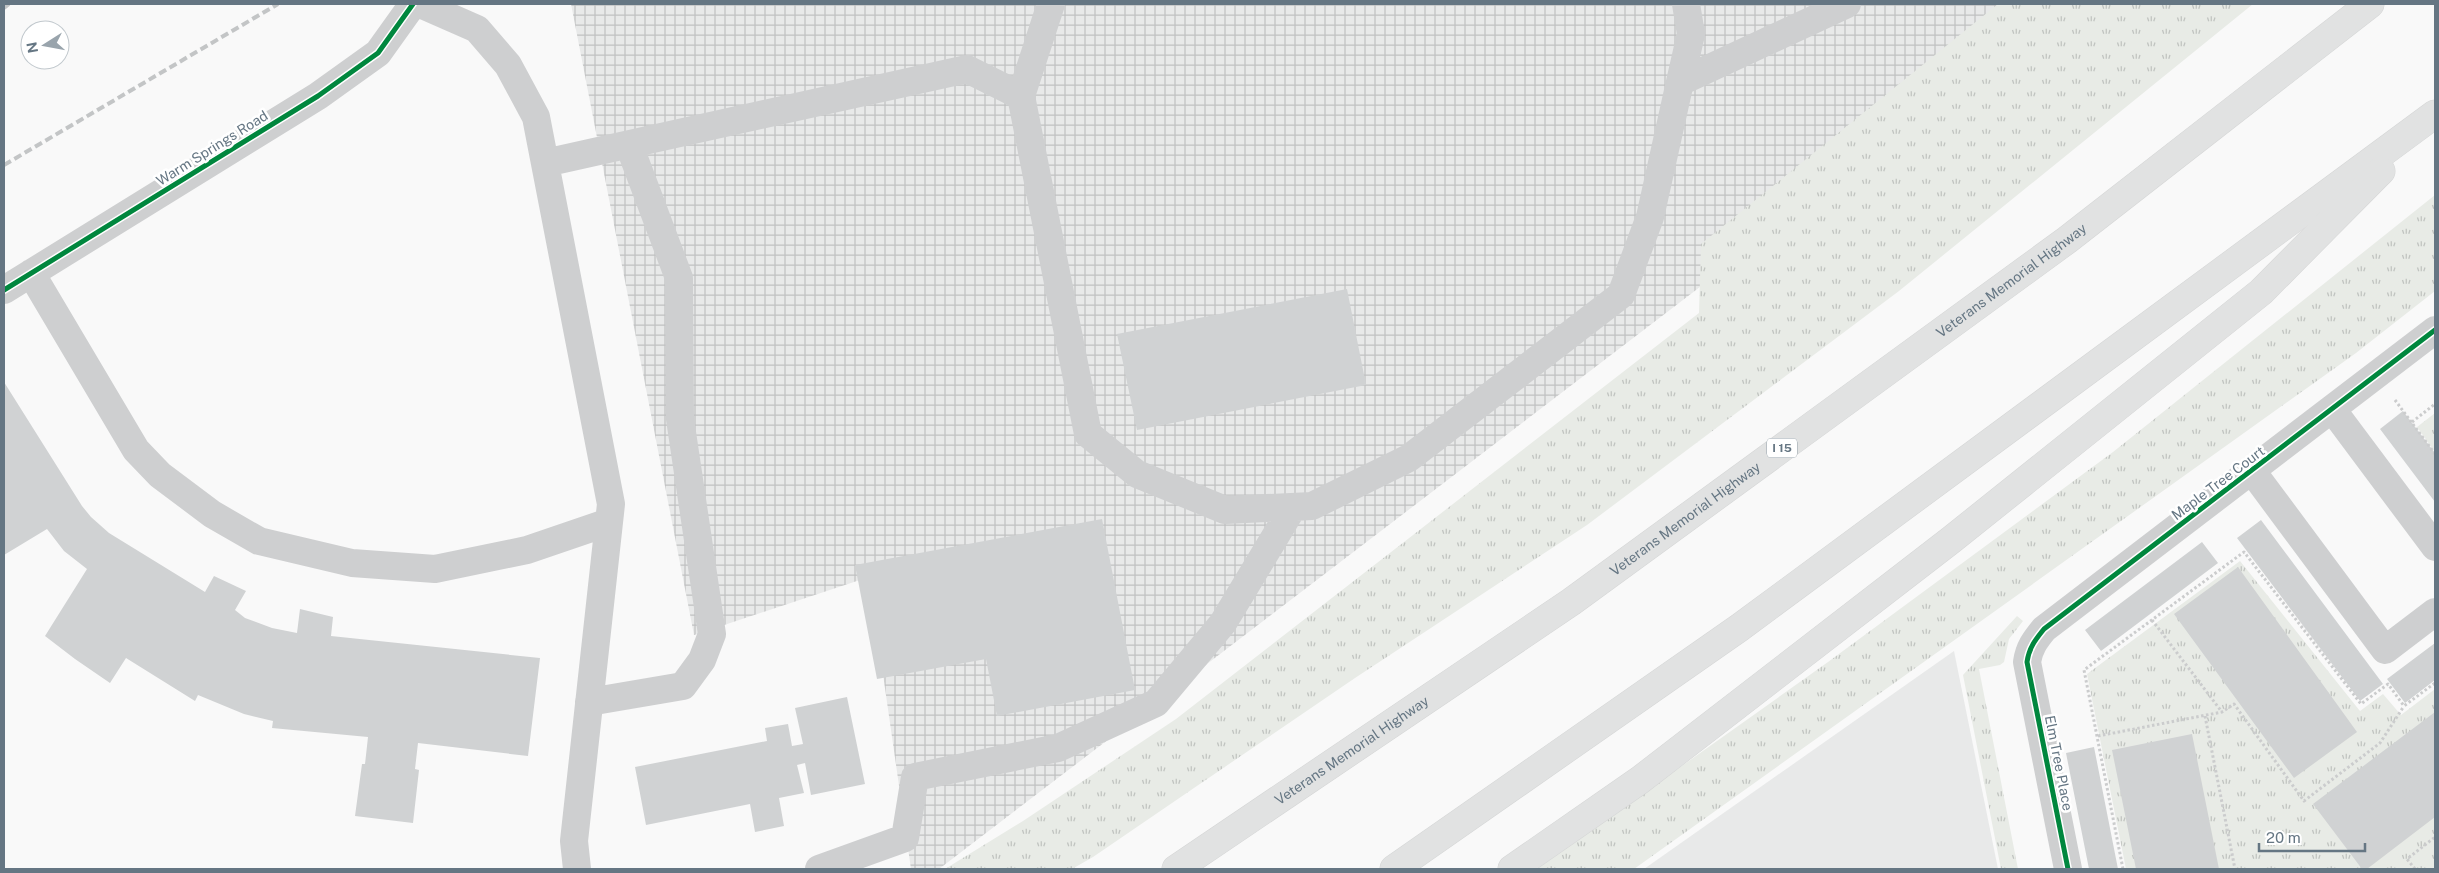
<svg xmlns="http://www.w3.org/2000/svg" width="2439" height="873" font-family="'Public Sans',sans-serif">
  <style>
    .built { fill: #e8e9e9 }
    .industrial { fill: url(#industrial-grid) }
    .grass { fill: url(#grass-tufts) }
    .building { fill: #d0d2d3 }
    .lines { fill: none; stroke-linecap: round; stroke-linejoin: round }
    .highway-casing { stroke: #d5d6d6; stroke-width: 29 }
    .path { stroke: #cbcccd; stroke-width: 3; stroke-dasharray: 2.5 2.5; stroke-linecap: butt }
    .minor { stroke: #cecfd0; stroke-width: 28 }
    .highway { stroke: #e1e2e2; stroke-width: 28 }
    .rail { stroke: #c3c5c6; stroke-width: 4; stroke-dasharray: 8 4; stroke-linecap: butt }
    .cycleway-casing { stroke: #fff; stroke-width: 8 }
    .cycleway { stroke: #00873e; stroke-width: 5 }
    .labels { text-anchor: middle; stroke-width: 5; stroke-linejoin: round; paint-order: stroke }
    .shield { fill: #fff; stroke: #939fa8; stroke-width: 1 }
    .shield-label { font-size: 12px; font-weight: bold; fill: #657683 }
    .street-label { font-size: 14px; fill: #657683; stroke: #fff }
  </style>
  <defs>
    <pattern id="industrial-grid" width="8" height="8" patternUnits="userSpaceOnUse" patternTransform="scale(1.25)"><rect width="8" height="8" fill="#e8e9e9"/><path d="M0 4h8M4 0v8" fill="none" stroke="#c0c1c2"/></pattern>
    <pattern id="grass-tufts" width="24" height="20" patternUnits="userSpaceOnUse" patternTransform="scale(1.25)"><rect width="24" height="20" fill="#e8ebe6"/><path d="M3 7l-1-3M5 7V3M7 7l1-3M15 17l-1-3M17 17v-4M19 17l1-3" fill="none" stroke="#c0c3c0"/></pattern>
  </defs>
  <rect width="100%" height="100%" fill="#f9f9f9"/>
  <!-- built -->
  <path class="built" d="M 1954,651 L 1998,869 L 1644,869 Z"/>
  <!-- industrial -->
  <path class="industrial" d="M 571,4 L 2070,4 L 939,869 L 911,869 L 869,577 L 694,635 Z"/>
  <!-- grass -->
  <path class="grass" d="M 1998,4 L 2253,4 L 1899,291 L 1587,525 L 1355,678 L 1093,857 L 1072,869 L 945,869 L 1023,821 L 1176,719 L 1699,313 L 1701,244 Z
    M 2435,195 L 2435,291 L 2356,353 L 1634,869 L 1537,869 L 1828,662 L 2113,452 Z
    M 2435,413 L 2435,452 L 2417,427 Z
    M 2240,561 L 2360,711 L 2383,694 L 2401,715 L 2435,689 L 2435,869 L 2126,869 L 2087,674 Z
    M 2017,616 L 2023,621 L 2009,639 L 2004,662 L 2000,665 L 1979,669 L 2018,869 L 2001,869 L 1963,675 Z"/>
  <!-- building -->
  <path class="building" d="M 1347,289 L 1366,385 L 1137,430 L 1117,334 Z
    M 4,382 L 82,506 L 91,517 L 109,533 L 205,592 L 214,576 L 246,591 L 235,610 L 245,618 L 272,628 L 297,633 L 300,609 L 333,617 L 331,636 L 540,658 L 528,756 L 418,743 L 415,769 L 419,770 L 413,823 L 355,816 L 362,764 L 365,764 L 368,737 L 272,728 L 273,721 L 244,714 L 198,695 L 195,701 L 126,658 L 110,683 L 75,659 L 45,636 L 87,569 L 64,551 L 47,529 L 4,555 Z
    M 2403,411 L 2435,453 L 2435,502 L 2380,429 Z
    M 1102,519 L 1135,690 L 997,716 L 986,659 L 877,679 L 855,565 Z
    M 2261,520 L 2383,684 L 2360,701 L 2237,538 Z
    M 2202,542 L 2218,563 L 2101,651 L 2085,630 Z
    M 2238,567 L 2357,732 L 2294,778 L 2174,614 Z
    M 2435,643 L 2435,680 L 2405,703 L 2387,679 Z
    M 847,697 L 865,784 L 811,795 L 805,763 L 797,765 L 804,793 L 779,798 L 784,826 L 755,832 L 750,804 L 646,825 L 635,767 L 767,741 L 765,728 L 788,724 L 792,746 L 803,744 L 795,708 Z
    M 2435,712 L 2435,817 L 2367,869 L 2362,869 L 2313,804 Z
    M 2192,734 L 2219,869 L 2136,869 L 2112,750 Z
    M 2094,747 L 2118,869 L 2089,869 L 2066,753 Z"/>
  <g class="lines">
    <!-- highway casing -->
    <g class="highway-casing">
      <g id="highway">
        <path id="s1" d="M 1176,869 L 1571,602 L 2067,240 L 2370,4"/>
        <path d="M 1394,869 L 1739,628 L 2435,114"/>
        <path d="M 1512,869 L 1640,780 L 1951,540 L 2261,292 L 2381,171"/>
      </g>
    </g>
    <!-- path -->
    <path class="path" d="M 2395,400 L 2435,454
      M 2412,422 L 2435,404
      M 2152,620 L 2222,712
      M 2205,716 L 2235,869
      M 2098,736 L 2222,712 L 2234,704 L 2304,801 L 2380,743 L 2404,706
      M 2123,869 L 2084,670 L 2244,552 L 2361,704 L 2388,684 L 2404,706 L 2435,683
      M 2415,869 L 2407,859 L 2435,837"/>
    <!-- minor -->
    <path class="minor" d="M 420,4 L 477,29 L 508,65 L 536,117 L 611,504 L 574,841 L 577,869
      M 1051,4 L 1021,96 L 1088,434 L 1137,474 L 1225,510 L 1312,506 L 1409,458 L 1621,295 L 1650,217 L 1680,82 L 1691,34 L 1686,4
      M 1680,82 L 1847,4
      M 545,163 L 967,69 L 1021,96
      M 31,273 L 136,450 L 160,475 L 212,514 L 259,541 L 352,563 L 435,569 L 527,550 L 609,522
      M 4,290 L 318,96 L 378,53 L 413,4
      M 2332,409 L 2435,547
      M 2252,471 L 2385,650 L 2435,612
      M 589,702 L 683,686 L 702,660 L 712,634 L 680,419 L 679,278 L 629,145
      M 819,869 L 905,838 L 915,777 L 1058,748 L 1156,703 L 1223,623 L 1293,507
      M 2068,869 L 2027,662 C 2029,648 2035,640 2044,629 L 2435,330"/>
    <!-- highway -->
    <use href="#highway" class="highway"/>
    <!-- rail -->
    <path class="rail" d="M 4,8 L 9,4
      M 4,165 L 278,4"/>
    <!-- cycleway casing -->
    <g class="cycleway-casing">
      <path id="cycleway" d="M 4,290 L 318,96 L 378,53 L 413,4
        M 2068,869 L 2027,662 C 2029,648 2035,640 2044,629 L 2435,330"/>
    </g>
    <!-- cycleway -->
    <use href="#cycleway" class="cycleway"/>
  </g>
  <g class="labels">
    <!-- shield labels -->
    <rect class="shield" x="1767" y="438.5" width="30" height="19" rx="4"/>
    <g class="shield-label">
      <text x="1782" y="452">I 15</text>
    </g>
    <!-- street labels -->
    <g class="street-label">
      <text transform="translate(212 148) rotate(-32)" y="5">Warm Springs Road</text>
      <text dy="5" stroke="none"><textPath href="#s1" startOffset="1022">Veterans Memorial Highway</textPath></text>
      <text transform="translate(2218 483) rotate(-37)" y="5">Maple Tree Court</text>
      <text dy="5" stroke="none"><textPath href="#s1" startOffset="618">Veterans Memorial Highway</textPath></text>
      <text dy="5" stroke="none"><textPath href="#s1" startOffset="212">Veterans Memorial Highway</textPath></text>
      <text transform="translate(2059 763) rotate(79)" y="5">Elm Tree Place</text>
    </g>
  </g>
  <!-- border -->
  <rect width="2439" height="873" fill="none" stroke="#657683" stroke-width="10"/>
  <!-- north arrow -->
  <g transform="translate(45 45) rotate(259)"><circle r="24" fill="#ffffff" stroke="#c1c8cd"/>
  <path d="M0-4L9 19L0 12L-9 19Z" fill="#99a4ac"/>
  <text y="-8" font-size="14" font-weight="bold" text-anchor="middle" fill="#657683">N</text>
  </g>
  <!-- scale -->
  <path d="M2259 843v8h106v-8" fill="none" stroke="#657683" stroke-width="2.5"/>
  <text x="2266" y="843" font-size="15" fill="#657683" stroke="#ffffff" stroke-width="4" paint-order="stroke">20 m</text>
</svg>
